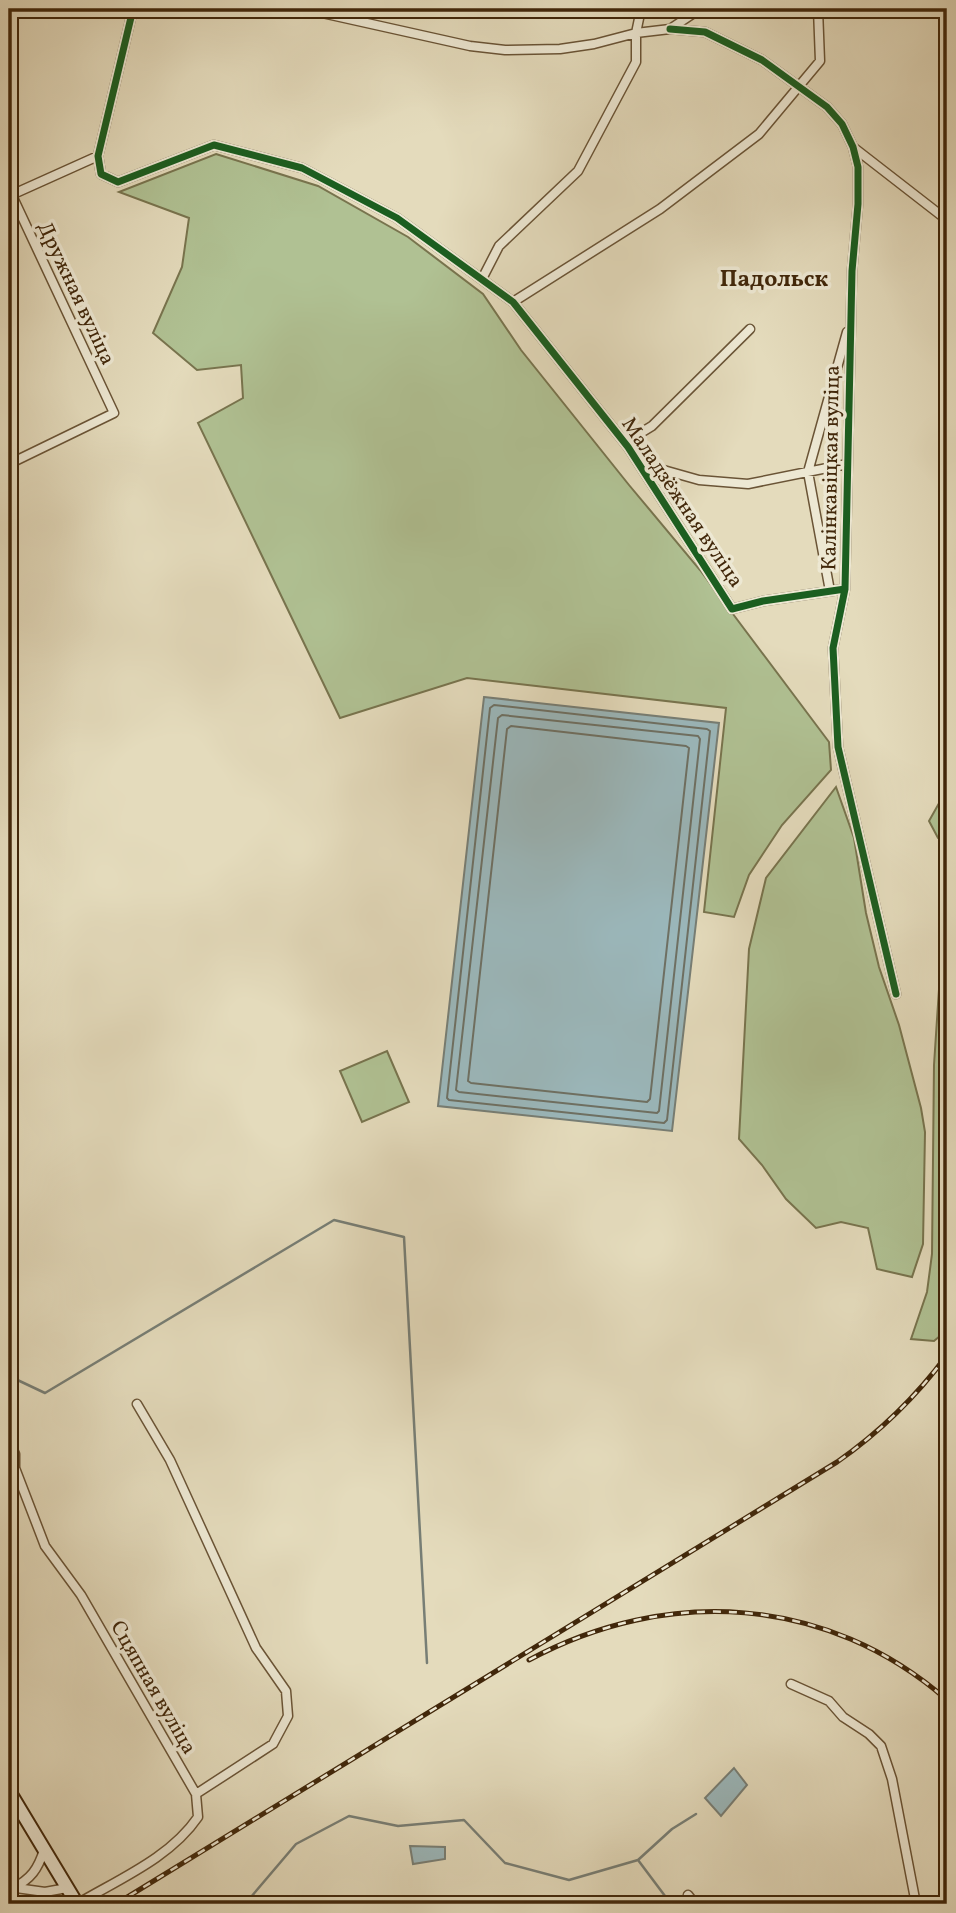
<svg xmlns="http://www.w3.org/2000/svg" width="956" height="1913" font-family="Vollkorn,serif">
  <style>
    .green { fill: #b0c193; stroke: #78744e; stroke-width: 2 }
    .water { fill: #9bb8bc; stroke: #777e75; stroke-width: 2 }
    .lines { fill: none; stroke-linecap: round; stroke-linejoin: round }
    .shore { stroke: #6e7063; stroke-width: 2 }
    .stream { stroke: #777e75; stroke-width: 2.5 }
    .minor-casing { stroke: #6a5436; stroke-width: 11 }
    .secondary-casing { stroke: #41270a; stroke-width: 16 }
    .minor { stroke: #ede8d3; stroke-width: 8 }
    .secondary { stroke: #ede8d3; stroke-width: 12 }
    .rail-casing { stroke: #41270a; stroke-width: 5 }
    .rail { stroke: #ede8d3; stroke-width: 2.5; stroke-dasharray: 8; stroke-linecap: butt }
    .cycleway-casing { stroke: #ede8d3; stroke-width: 11 }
    .cycleway { stroke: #1b5e20; stroke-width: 7 }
    .labels { text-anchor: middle; stroke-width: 7; stroke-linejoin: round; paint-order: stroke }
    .street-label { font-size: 21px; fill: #41270a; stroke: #ede8d3 }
    .neighbourhood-label { font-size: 23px; font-weight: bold; fill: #41270a; stroke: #ede8d3 }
  </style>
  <rect width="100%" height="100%" fill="#e4dbbc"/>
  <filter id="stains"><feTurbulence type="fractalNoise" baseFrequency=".00286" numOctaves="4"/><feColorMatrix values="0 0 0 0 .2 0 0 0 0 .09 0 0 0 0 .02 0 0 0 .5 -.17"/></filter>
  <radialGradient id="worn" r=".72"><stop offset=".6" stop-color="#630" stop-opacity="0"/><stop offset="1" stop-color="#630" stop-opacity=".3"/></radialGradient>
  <!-- green -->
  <path class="green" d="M 216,154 L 318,186 L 408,237 L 483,294 L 521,350 L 629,485 L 700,570 L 829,742 L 831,770 L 782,825 L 749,875 L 734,917 L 704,912 L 726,708 L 467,678 L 340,718 L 198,423 L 243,398 L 241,365 L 197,370 L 153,333 L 182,267 L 189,218 L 119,192 Z
    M 836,787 L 854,838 L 866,913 L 879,967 L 899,1025 L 921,1108 L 925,1132 L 923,1244 L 912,1277 L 877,1269 L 868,1228 L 841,1222 L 816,1228 L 786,1199 L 762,1165 L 739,1139 L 749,949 L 766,878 Z
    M 947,789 L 947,841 L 938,838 L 929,821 Z
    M 947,925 L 947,1330 L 934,1341 L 911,1339 L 927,1292 L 932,1254 L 934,1065 L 939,989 Z
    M 387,1051 L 409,1102 L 362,1122 L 340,1071 Z"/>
  <!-- water -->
  <path class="water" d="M 484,697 L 719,723 L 672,1131 L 438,1106 Z
    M 734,1768 L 747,1785 L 721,1816 L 705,1798 Z
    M 410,1846 L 445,1847 L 445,1859 L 413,1864 Z"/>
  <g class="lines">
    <!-- shore -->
    <path class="shore" d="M 494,705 L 707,729 L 710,731 L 667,1120 L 664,1123 L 449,1100 L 447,1098 L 490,708 Z
      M 502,715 L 698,736 L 700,739 L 659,1111 L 657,1113 L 459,1092 L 456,1090 L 498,718 Z
      M 511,726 L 686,746 L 689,748 L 650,1099 L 647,1102 L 471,1083 L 468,1081 L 507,729 Z"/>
    <!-- stream -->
    <path class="stream" d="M 9,1376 L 45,1393 L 334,1220 L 404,1237 L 427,1663
      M 638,1860 L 671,1904
      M 245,1904 L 296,1844 L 349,1816 L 398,1826 L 464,1820 L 505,1863 L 569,1880 L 638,1860 L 672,1829 L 696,1814"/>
    <!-- minor casing -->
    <g class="minor-casing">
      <path id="minor" d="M 133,9 L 98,156 L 101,174 L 118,182 L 214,145 L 302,168 L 397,218 L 513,302 L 628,447 L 732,609 L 763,601 L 845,589
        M 304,9 L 470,46 L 505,50 L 560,49 L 594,44 L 636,33 L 670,29 L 700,9
        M 670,29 L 705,32 L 762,60 L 827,107 L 842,124 L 853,147 L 858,167 L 858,204 L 852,271 L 845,589 L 833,648 L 838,747 L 896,994
        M 853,147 L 947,220
        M 9,189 L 114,413 L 9,464
        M 9,196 L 98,156
        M 482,279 L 499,246 L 578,171 L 636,62 L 636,33 L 641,9
        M 513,302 L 660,209 L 759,134 L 820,61 L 818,9
        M 620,437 L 634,437 L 652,426 L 750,329
        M 634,450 L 660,469 L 699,480 L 748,484 L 847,464
        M 830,591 L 808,472 L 847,332
        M 137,1404 L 170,1460 L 256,1648 L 286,1691 L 288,1716 L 273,1744 L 196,1794
        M 9,1441 L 15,1454 L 15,1468 L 45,1546 L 81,1595 L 196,1794 L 198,1817 C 170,1858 119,1879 77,1904
        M 791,1684 L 829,1701 L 843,1717 L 869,1734 L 881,1746 L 892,1779 L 916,1904
        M 9,1887 L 45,1892 L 67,1888
        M 13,1888 C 31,1879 38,1869 44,1850
        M 688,1895 L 695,1904"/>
    </g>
    <!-- secondary casing -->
    <g class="secondary-casing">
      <path id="secondary" d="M 9,1791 L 77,1904"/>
    </g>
    <!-- minor -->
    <use href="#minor" class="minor"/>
    <!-- secondary -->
    <use href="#secondary" class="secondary"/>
    <!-- rail casing -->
    <g class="rail-casing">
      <path id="rail" d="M 529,1660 C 667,1586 827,1595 947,1700
        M 116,1904 L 837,1462 C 880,1432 916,1397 947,1355"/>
    </g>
    <!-- rail -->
    <use href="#rail" class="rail"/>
    <!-- cycleway casing -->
    <g class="cycleway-casing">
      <path id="cycleway" d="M 133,9 L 98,156 L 101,174 L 118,182 L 214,145 L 302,168 L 397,218 L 513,302 L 628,447 L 732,609 L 763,601 L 845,589
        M 670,29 L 705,32 L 762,60 L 827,107 L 842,124 L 853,147 L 858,167 L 858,204 L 852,271 L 845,589 L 833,648 L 838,747 L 896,994"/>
    </g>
    <!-- cycleway -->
    <use href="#cycleway" class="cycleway"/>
  </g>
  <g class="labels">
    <!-- street labels -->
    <g class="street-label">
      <text transform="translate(77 293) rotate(65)" y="7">Дружная вуліца</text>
      <text transform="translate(830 468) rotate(-89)" y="7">Калінкавіцкая вуліца</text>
      <text transform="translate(683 502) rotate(56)" y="7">Маладзёжная вуліца</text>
      <text transform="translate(154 1687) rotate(60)" y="7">Сцяпная вуліца</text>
    </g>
    <!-- neighbourhood labels -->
    <g class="neighbourhood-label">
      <text x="774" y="286">Падольск</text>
    </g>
  </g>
  <!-- margin -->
  <rect width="956" height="1913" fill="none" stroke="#e4dbbc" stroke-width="35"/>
  <rect x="10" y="10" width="935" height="1892" fill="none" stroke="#41270a" stroke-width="3.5"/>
  <rect x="18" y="18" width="921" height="1878" fill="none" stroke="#41270a" stroke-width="2"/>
  <rect width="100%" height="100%" filter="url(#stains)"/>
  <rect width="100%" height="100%" fill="url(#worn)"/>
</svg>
